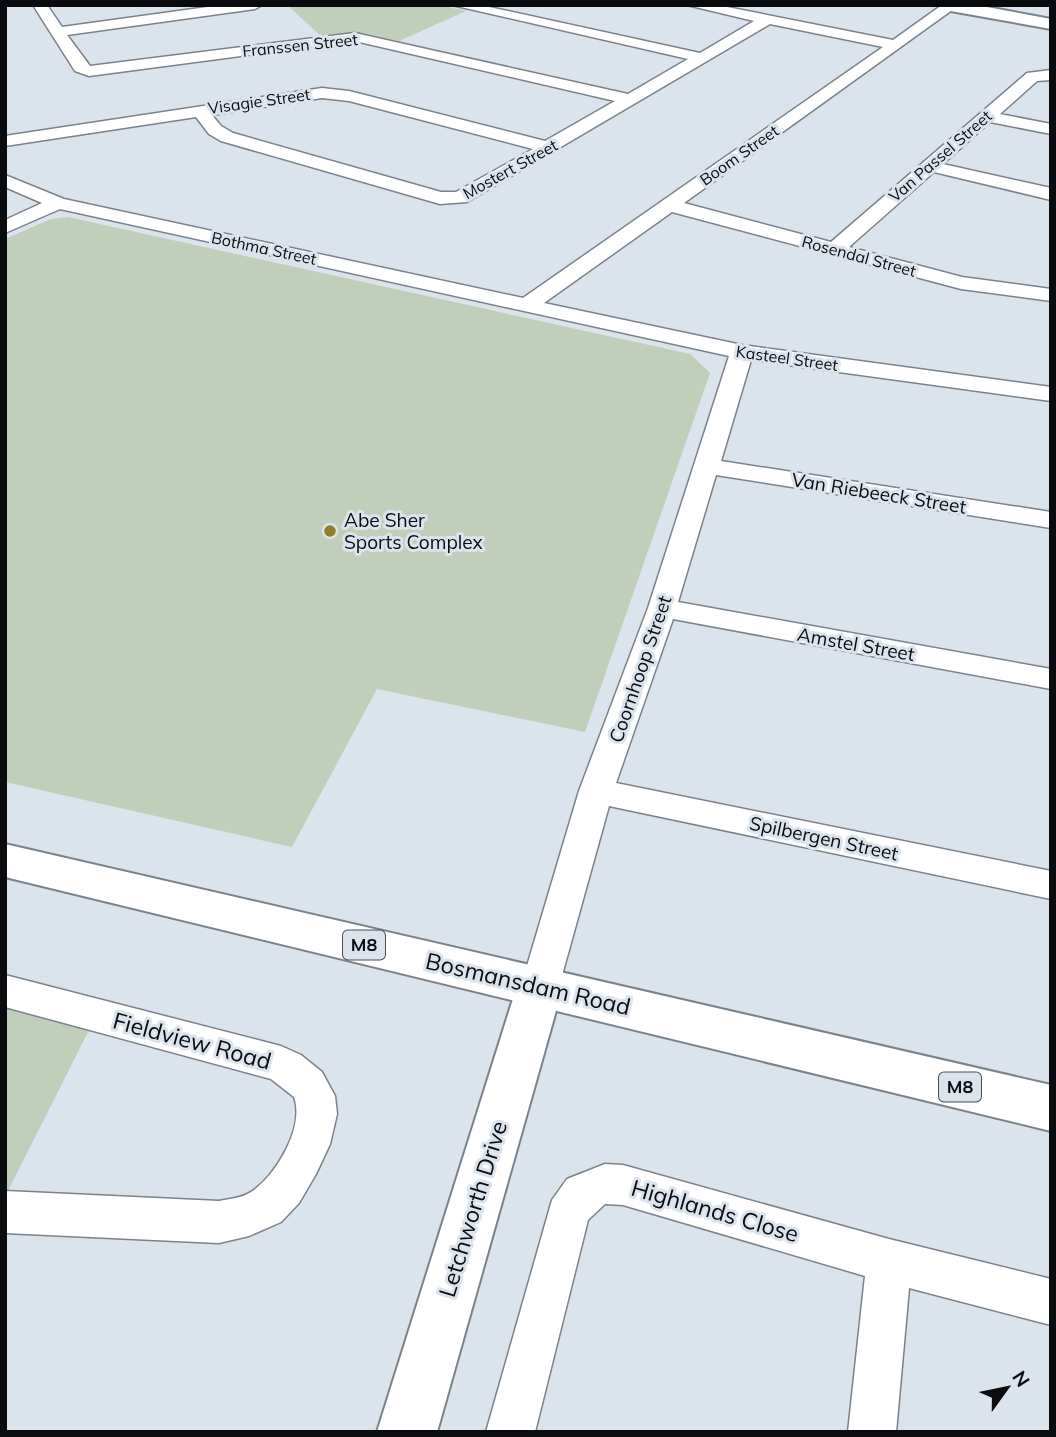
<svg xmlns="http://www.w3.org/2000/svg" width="1056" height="1437" font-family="Mulish,sans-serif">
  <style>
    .green { fill: #c1ceb9 }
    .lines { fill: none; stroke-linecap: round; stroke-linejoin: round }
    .minor-casing { stroke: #7a828a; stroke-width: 3 }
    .tertiary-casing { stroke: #7a828a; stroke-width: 4 }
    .primary-casing { stroke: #7a828a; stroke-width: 4 }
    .minor { fill: #fff; fill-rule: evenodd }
    .tertiary { fill: #fff; fill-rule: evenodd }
    .primary { fill: #fff; fill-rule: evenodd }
    .poi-dot { fill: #937e25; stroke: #dbe3ed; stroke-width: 2.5 }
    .labels { text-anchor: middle; stroke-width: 6; stroke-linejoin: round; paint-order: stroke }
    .far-street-label { font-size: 16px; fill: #090b0e; stroke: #dbe3ed }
    .shield { fill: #dbe3ed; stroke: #484c51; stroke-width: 2 }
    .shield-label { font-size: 18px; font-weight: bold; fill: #090b0e }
    .street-label { font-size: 19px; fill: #090b0e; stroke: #dbe3ed }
    .poi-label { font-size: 19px; fill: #090b0e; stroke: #dbe3ed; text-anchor: start }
    .near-street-label { font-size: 23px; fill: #090b0e; stroke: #dbe3ed }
  </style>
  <rect width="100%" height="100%" fill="#dbe3ed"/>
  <!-- green -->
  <path class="green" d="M 287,5 L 439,5 L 466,11 L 399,41 L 362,33 L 321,36 Z
    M 68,217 L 690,354 L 710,373 L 585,732 L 377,689 L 292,847 L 5,782 L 5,239 L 51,219 Z
    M 5,1000 L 93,1022 L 6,1195 L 5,1195 Z"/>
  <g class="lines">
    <!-- minor casing -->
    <g class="minor-casing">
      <path id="minor" d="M 33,5 L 47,5 L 62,27 L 222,5 L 262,5 L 255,9 L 67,35 L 90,66 L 355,33 L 628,94 L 688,59 L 452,5 L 480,5 L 700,53 L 754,21 L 687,5 L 717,5 L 893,40 L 942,5 L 959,5 L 684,203 L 831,242 L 1027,73 L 1051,70 L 1051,80 L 1037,81 L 1000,114 L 1051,124 L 1051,134 L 990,122 L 943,164 L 1051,188 L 1051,200 L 934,172 L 849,247 L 962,277 L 1051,289 L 1051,301 L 961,289 L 672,212 L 544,303 L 742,345 L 1051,387 L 1051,401 L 751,360 L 721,461 L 1051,512 L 1051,528 L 716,475 L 678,602 L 1051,669 L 1051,689 L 673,619 L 616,783 L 1051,871 L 1051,899 L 609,806 L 559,986 L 553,997 L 540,1002 L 527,997 L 521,986 L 579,791 L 648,608 L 729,356 L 60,209 L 5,233 L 5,220 L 42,203 L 5,187 L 5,175 L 64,199 L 523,298 L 883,47 L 770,24 L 467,202 L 440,204 L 221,141 L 209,134 L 196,117 L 5,146 L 5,136 L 322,88 L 349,91 L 545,141 L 615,101 L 355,41 L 89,76 L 75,71 ZM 322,98 L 349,101 L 533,149 L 456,192 L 441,192 L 233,133 L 221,126 L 212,115 Z
        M 5,975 L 281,1046 L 301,1055 L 322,1072 L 335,1096 L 337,1114 L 330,1144 L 316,1174 L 299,1203 L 281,1222 L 249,1236 L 219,1243 L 5,1233 L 5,1191 L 219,1201 C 229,1199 242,1198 251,1192 C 276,1176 305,1127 294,1097 L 271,1079 L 5,1007 Z
        M 605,1164 L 623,1165 L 889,1239 L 1051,1279 L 1051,1325 L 909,1288 L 896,1432 L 848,1432 L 865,1276 L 623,1205 L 605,1204 L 588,1220 L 535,1432 L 486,1432 L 552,1200 L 567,1179 Z"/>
    </g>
    <!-- tertiary casing -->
    <g class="tertiary-casing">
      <path id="tertiary" d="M 937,5 L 976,5 L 1051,19 L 1051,29 L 945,10 Z
        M 540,967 L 556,972 L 563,986 L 437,1432 L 377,1432 L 517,986 L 524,972 Z"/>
    </g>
    <!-- primary casing -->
    <g class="primary-casing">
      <path id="primary" d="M 5,844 L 1051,1085 L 1051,1131 L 5,877 Z"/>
    </g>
    <!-- minor -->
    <use href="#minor" class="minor"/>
    <!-- tertiary -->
    <use href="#tertiary" class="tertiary"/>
    <!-- primary -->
    <use href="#primary" class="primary"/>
  </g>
  <!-- markers -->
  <circle class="poi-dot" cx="330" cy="531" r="7"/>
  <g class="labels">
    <!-- far-street labels -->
    <g class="far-street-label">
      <text transform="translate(300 45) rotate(-6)" y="6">Franssen Street</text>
      <text transform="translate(259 101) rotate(-8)" y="6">Visagie Street</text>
      <text transform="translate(739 155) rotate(-35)" y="6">Boom Street</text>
      <text transform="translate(940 156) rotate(-41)" y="6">Van Passel Street</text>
      <text transform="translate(510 169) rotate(-29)" y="6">Mostert Street</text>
      <text transform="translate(264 248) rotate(12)" y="6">Bothma Street</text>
      <text transform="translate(859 256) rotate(15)" y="6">Rosendal Street</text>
      <text transform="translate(787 358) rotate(8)" y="6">Kasteel Street</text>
    </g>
    <!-- shield labels -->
    <g class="shield">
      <rect x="343" y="930.5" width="42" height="29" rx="5"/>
      <rect x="939" y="1072.5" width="42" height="29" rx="5"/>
    </g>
    <g class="shield-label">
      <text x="364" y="951">M8</text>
      <text x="960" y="1093">M8</text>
    </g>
    <!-- street labels -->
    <g class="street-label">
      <text transform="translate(879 493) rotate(9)" y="7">Van Riebeeck Street</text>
      <text transform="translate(856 644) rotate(10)" y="7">Amstel Street</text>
      <text transform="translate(640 669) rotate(-71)" y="7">Coornhoop Street</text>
      <text transform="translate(824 838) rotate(12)" y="7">Spilbergen Street</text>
    </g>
    <!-- poi labels -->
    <g class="poi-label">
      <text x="344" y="527">Abe Sher<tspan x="344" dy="22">Sports Complex</tspan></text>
    </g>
    <!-- near-street labels -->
    <g class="near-street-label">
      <text transform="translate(528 984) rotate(13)" y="8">Bosmansdam Road</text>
      <text transform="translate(192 1041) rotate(15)" y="8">Fieldview Road</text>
      <text transform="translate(473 1209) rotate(-73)" y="8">Letchworth Drive</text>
      <text transform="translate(715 1211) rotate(16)" y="8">Highlands Close</text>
    </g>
  </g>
  <!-- border -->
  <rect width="1056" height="1437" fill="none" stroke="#090b0e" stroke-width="14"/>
  <!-- north arrow -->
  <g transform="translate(1007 1388) rotate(57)" stroke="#dbe3ed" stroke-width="5" paint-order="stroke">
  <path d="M0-5L12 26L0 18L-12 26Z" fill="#090b0e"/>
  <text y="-10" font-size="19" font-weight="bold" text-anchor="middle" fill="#090b0e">N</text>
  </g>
</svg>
